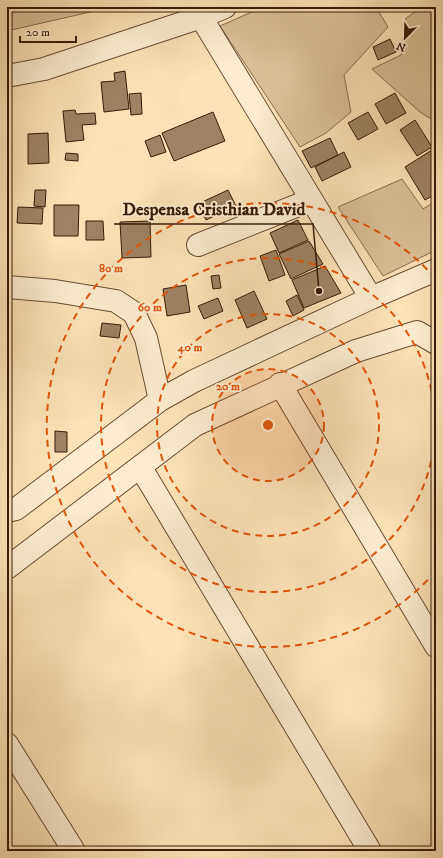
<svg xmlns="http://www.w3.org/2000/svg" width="443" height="858" font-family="'IM FELL DW Pica',serif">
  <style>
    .green { fill: #dbc099; stroke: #8a6d51 }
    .building { fill: #9e8263; stroke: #381a09 }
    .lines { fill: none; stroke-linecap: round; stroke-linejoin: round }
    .minor-casing { stroke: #694c34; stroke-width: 24 }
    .minor { stroke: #fdecd0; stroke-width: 22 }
    .ring { fill: none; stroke: #df560c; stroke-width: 2; stroke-dasharray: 7 5 }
    .centre { fill: #df560c; stroke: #fdecd0; stroke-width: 2 }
    .ring-label { font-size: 12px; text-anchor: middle; font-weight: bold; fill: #df560c; stroke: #fdecd0; stroke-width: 3.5; stroke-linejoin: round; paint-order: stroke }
    .leader { fill: none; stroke: #381a09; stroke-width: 1.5 }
    .callout-dot { fill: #381a09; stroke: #fdecd0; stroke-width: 1.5 }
    .callout-label { font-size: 18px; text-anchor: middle; font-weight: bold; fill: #381a09; stroke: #fdecd0; stroke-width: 3.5; stroke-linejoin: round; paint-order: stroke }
  </style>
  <rect width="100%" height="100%" fill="#fce2b7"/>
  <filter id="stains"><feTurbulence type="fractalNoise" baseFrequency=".005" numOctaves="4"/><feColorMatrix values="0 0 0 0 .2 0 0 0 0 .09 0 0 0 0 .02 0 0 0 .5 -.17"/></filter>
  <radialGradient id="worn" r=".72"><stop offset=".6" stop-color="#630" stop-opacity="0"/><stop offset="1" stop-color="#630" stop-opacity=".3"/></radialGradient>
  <!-- green -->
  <path class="green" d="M 7,7 L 112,7 L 7,31 Z
    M 263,7 L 376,7 L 388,27 L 344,75 L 351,112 L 326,133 L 300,147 L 220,26 Z
    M 423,7 L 436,7 L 436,122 L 420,112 L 372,69 L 401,55 L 406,18 Z
    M 402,179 L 423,209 L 436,201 L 436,250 L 383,276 L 338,207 Z"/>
  <!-- building -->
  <path class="building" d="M 390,39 L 396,52 L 378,60 L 373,47 Z
    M 125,71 L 129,109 L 104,112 L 101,82 L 115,81 L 114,73 Z
    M 141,93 L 142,114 L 131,115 L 129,94 Z
    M 395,93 L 406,113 L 386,124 L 375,104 Z
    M 75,110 L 76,114 L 95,113 L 96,124 L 82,125 L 84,140 L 66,142 L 63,111 Z
    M 213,112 L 225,141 L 174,161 L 162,133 Z
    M 368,112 L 378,129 L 358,140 L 348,123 Z
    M 415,120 L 432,147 L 417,156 L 400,130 Z
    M 48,133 L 49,163 L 28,164 L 28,134 Z
    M 160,135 L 166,152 L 151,157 L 145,141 Z
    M 330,138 L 338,155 L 311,168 L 302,151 Z
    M 432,150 L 436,157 L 436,194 L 425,200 L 405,167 Z
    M 344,152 L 351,167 L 322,181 L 315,167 Z
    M 66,153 L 78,154 L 78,161 L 65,160 Z
    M 7,168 L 10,168 L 9,187 L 7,187 Z
    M 35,190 L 46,190 L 45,207 L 34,206 Z
    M 228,190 L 236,206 L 206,220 L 198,204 Z
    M 54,205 L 79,205 L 78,236 L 54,236 Z
    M 18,207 L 43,208 L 42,224 L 17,223 Z
    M 298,220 L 308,240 L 279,253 L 270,233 Z
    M 86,221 L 103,221 L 104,240 L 86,240 Z
    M 150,221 L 151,257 L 122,258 L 120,222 Z
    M 309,241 L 323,264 L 291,279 L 279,254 Z
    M 276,250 L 285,275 L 269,281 L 260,256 Z
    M 325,266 L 341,293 L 304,308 L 292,280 Z
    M 219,275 L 221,288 L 213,289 L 211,276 Z
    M 186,285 L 190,312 L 167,316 L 163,289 Z
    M 254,291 L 267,319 L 247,328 L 235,300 Z
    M 297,295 L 304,310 L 293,316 L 286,301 Z
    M 218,298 L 223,311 L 204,319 L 198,306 Z
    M 102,323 L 121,325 L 119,338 L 100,336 Z
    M 55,431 L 67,432 L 67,452 L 55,452 Z"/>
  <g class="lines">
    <!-- minor casing -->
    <g class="minor-casing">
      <path id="minor" d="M 201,17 L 371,298
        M 7,76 L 44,69 L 201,17 L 225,7
        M 198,245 L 311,200
        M 7,287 L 55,291 L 116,301 L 134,313 L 146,338 L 160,400
        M 280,384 L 436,646
        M 141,468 L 370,851
        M 7,511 L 16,509 L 160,400 L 194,381 L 371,298 L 436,270
        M 7,568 L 195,425 L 356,351 L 417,332 L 436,343
        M 7,744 L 74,851"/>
    </g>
    <!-- minor -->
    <use href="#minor" class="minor"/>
  </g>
  <!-- distance rings -->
  <circle cx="268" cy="425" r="56" fill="#df560c" fill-opacity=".12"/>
  <g class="ring">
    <circle cx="268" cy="425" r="56"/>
    <circle cx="268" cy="425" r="111"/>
    <circle cx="268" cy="425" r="167"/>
    <path d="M436 571A222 222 0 1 1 436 279"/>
  </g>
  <circle cx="268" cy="425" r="6" class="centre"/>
  <g class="ring-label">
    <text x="111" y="272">80 m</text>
    <text x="150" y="311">60 m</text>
    <text x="190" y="351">40 m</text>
    <text x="228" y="390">20 m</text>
  </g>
  <!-- callouts -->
  <path class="leader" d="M319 291L313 224H114"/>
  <circle class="callout-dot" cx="319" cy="291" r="4"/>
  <g class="callout-label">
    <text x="214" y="215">Despensa Cristhian David</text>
  </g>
  <!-- margin -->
  <rect width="443" height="858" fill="none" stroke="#fce2b7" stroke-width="24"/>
  <rect x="8" y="8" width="427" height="842" fill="none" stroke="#381a09" stroke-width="2"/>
  <rect x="12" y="12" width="419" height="834" fill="none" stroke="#381a09"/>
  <!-- north arrow -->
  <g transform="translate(405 38) rotate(203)" stroke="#fdecd0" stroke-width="3" paint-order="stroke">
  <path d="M0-3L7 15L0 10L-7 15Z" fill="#381a09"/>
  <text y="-6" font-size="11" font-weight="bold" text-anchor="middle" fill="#381a09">N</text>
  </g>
  <!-- scale -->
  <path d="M20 36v6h56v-6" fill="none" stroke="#381a09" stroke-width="2"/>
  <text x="26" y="36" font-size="12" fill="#381a09" stroke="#fdecd0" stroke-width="3" paint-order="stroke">20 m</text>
  <rect width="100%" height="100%" filter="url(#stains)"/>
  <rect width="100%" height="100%" fill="url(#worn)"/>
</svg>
